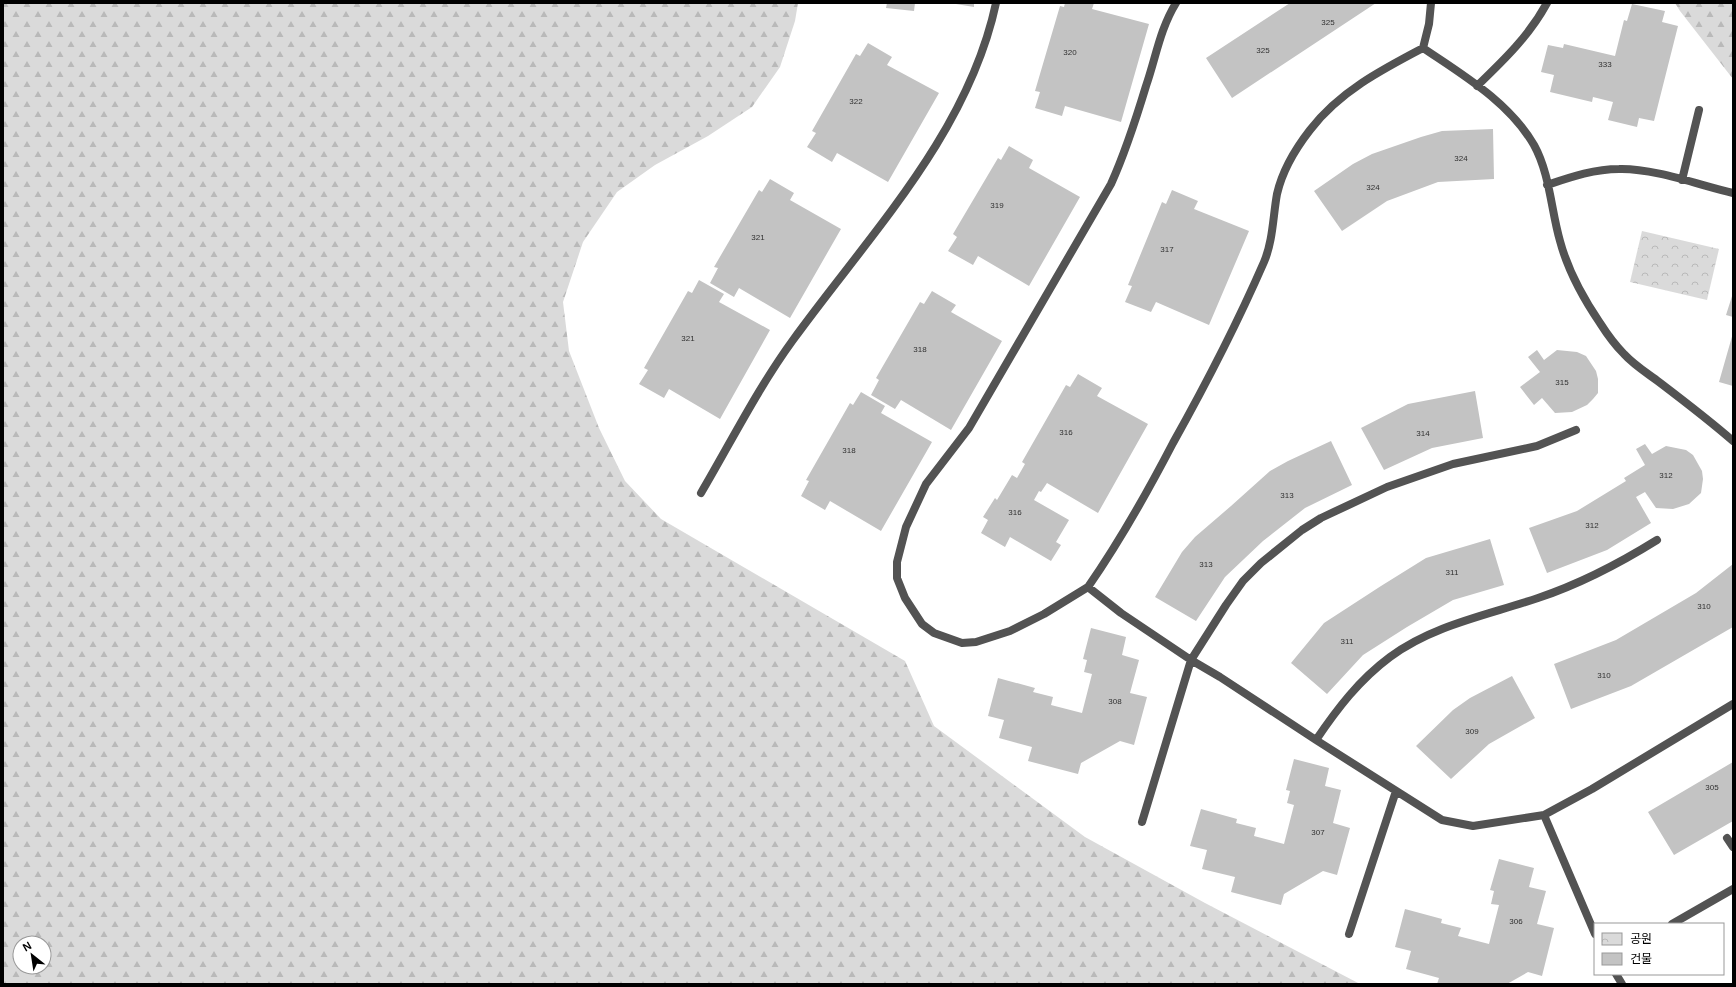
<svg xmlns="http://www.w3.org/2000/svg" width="1736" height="987" font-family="Arial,'Noto Sans KR',sans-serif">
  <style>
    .forest { fill: url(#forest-firs); fill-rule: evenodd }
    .park { fill: url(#park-crowns) }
    .building { fill: #c3c3c3 }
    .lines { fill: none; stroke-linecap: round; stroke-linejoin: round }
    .service { stroke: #535353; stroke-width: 8 }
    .labels { text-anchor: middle; stroke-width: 3; stroke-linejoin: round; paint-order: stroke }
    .number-label { font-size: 8px; fill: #313131 }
  </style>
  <defs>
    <pattern id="forest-firs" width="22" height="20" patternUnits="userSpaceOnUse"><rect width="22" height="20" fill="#dadada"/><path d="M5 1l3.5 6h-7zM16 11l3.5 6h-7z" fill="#b9b9b9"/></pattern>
    <pattern id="park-crowns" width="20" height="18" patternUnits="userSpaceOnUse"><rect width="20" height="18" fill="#dadada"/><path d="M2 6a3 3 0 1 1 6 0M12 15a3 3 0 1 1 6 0" fill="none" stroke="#b9b9b9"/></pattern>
  </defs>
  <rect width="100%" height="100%" fill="#fff"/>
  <!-- forest -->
  <path class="forest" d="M 3,3 L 798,3 L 795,21 L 780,67 L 752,107 L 708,136 L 655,165 L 617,192 L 583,242 L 563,302 L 569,351 L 599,428 L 625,481 L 661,519 L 905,661 L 934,726 L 1085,837 L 1205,903 L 1360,984 L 3,984 ZM 20,943 L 44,943 L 44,967 L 20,967 Z
    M 1675,3 L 1733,3 L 1733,79 L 1680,11 Z"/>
  <!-- park -->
  <path class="park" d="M 1642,231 L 1719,249 L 1707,300 L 1630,282 Z"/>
  <!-- building -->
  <path class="building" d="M 887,3 L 915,3 L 914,11 L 886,8 Z
    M 950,3 L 974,3 L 974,7 Z
    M 1065,3 L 1094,3 L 1092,9 L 1149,24 L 1121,122 L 1065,106 L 1062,116 L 1035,108 L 1040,92 L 1035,91 L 1060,6 L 1064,7 Z
    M 1290,3 L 1376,3 L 1232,98 L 1206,58 Z
    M 1632,4 L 1665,11 L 1662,22 L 1678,26 L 1654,121 L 1639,118 L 1637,127 L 1608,120 L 1613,102 L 1593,97 L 1592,102 L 1550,92 L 1554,75 L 1541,72 L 1548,45 L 1563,48 L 1564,44 L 1615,56 L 1624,20 L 1627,21 Z
    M 868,43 L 892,57 L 887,65 L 939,93 L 888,182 L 837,153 L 832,162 L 807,147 L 816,133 L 812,131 L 856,54 L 860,56 Z
    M 1493,129 L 1494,179 L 1438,182 L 1387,201 L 1342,231 L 1314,191 L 1353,164 L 1372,154 L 1421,137 L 1442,131 Z
    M 1009,146 L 1033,160 L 1029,168 L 1080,197 L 1029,286 L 978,256 L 973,265 L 948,251 L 957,237 L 953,234 L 998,158 L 1001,160 Z
    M 770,179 L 794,193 L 790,200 L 841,229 L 790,318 L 739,288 L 734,297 L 710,283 L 718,268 L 714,267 L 759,190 L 762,192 Z
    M 1172,190 L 1198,201 L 1194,209 L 1249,231 L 1209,325 L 1156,302 L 1151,312 L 1125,302 L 1132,286 L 1128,285 L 1162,202 L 1166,204 Z
    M 699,280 L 724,294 L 719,302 L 770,330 L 720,419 L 669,389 L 664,398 L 639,384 L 648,370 L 644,368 L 688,291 L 692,293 Z
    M 932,291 L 956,305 L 951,312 L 1002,341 L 951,430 L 901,400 L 895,409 L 871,395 L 879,380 L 876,378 L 920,302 L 924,304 Z
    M 1733,293 L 1733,317 L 1726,315 Z
    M 1733,333 L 1733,386 L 1719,382 Z
    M 1537,350 L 1544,360 L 1557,350 L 1577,352 L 1586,356 L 1596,371 L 1598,379 L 1598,393 L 1593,399 L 1587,405 L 1572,412 L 1555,413 L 1542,398 L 1534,405 L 1520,387 L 1540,372 L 1528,357 Z
    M 1078,374 L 1102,388 L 1097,396 L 1148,424 L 1098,513 L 1047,483 L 1041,492 L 1039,491 L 1034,500 L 1069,520 L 1056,542 L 1061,545 L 1051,561 L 1010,537 L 1005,547 L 981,533 L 988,520 L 983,517 L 995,498 L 997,500 L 1012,475 L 1017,478 L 1025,464 L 1022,462 L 1066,385 L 1070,387 Z
    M 1475,391 L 1483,438 L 1432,448 L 1384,470 L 1361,428 L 1408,404 Z
    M 861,392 L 885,406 L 881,413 L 932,442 L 881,531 L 830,501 L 825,510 L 801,496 L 809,481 L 806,480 L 850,403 L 853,405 Z
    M 1331,441 L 1352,485 L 1305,508 L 1263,541 L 1225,577 L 1196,621 L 1155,597 L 1182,552 L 1195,537 L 1231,506 L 1270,471 L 1288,461 Z
    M 1645,444 L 1652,454 L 1666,446 L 1686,450 L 1693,455 L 1702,471 L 1703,479 L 1701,493 L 1689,504 L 1673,509 L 1656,508 L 1645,492 L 1636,497 L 1651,523 L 1607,550 L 1547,573 L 1529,528 L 1577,511 L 1626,481 L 1624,478 L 1645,465 L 1636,449 Z
    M 1490,539 L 1504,585 L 1453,600 L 1407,627 L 1363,655 L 1327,694 L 1291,663 L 1324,623 L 1381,586 L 1426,558 Z
    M 1733,564 L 1733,627 L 1631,686 L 1571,709 L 1554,664 L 1616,640 L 1696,593 Z
    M 1091,628 L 1126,637 L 1122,655 L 1139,660 L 1130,693 L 1147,697 L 1134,745 L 1120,741 L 1081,763 L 1078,774 L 1028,761 L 1032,747 L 999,738 L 1004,720 L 988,716 L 998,678 L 1035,688 L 1033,692 L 1053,697 L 1051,705 L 1082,713 L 1092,674 L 1084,672 L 1087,660 L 1083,659 Z
    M 1512,676 L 1535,718 L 1489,744 L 1451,779 L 1416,746 L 1453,710 L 1470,698 Z
    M 1294,759 L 1329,768 L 1325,786 L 1341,790 L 1333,823 L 1350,828 L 1337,875 L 1323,871 L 1284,894 L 1281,905 L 1231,892 L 1235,877 L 1202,869 L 1207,850 L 1190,846 L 1201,809 L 1237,819 L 1236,823 L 1256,828 L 1254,836 L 1284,844 L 1294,805 L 1287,803 L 1290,791 L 1286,790 Z
    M 1733,762 L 1733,821 L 1674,855 L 1648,812 Z
    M 1499,859 L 1534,868 L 1529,887 L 1546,891 L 1537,924 L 1554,928 L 1542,976 L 1528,972 L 1507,984 L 1437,984 L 1439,978 L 1406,969 L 1411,951 L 1395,947 L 1405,909 L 1442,919 L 1441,923 L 1461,928 L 1458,936 L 1489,944 L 1499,905 L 1491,904 L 1494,891 L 1490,890 Z"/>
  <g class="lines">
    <!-- service -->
    <path class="service" d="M 1176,3 C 1160,29 1156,57 1146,86 C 1136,119 1125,153 1111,184 L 969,428 L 926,484 L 906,527 L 897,562 L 897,578 L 905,598 L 922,624 L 934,633 L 962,643 L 976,642 L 1010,631 L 1044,614 L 1088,587 L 1121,613 L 1191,660 L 1220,677 L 1316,740 L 1442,820 L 1473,826 L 1544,815 L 1592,789 L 1733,704
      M 1423,48 L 1429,24 L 1431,3
      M 1477,86 C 1504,60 1529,36 1547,3
      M 1682,180 L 1699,110
      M 1547,185 C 1571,177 1594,169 1619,169 C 1653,168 1699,185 1733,193
      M 701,493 C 731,442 758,388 793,340 C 869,235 968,134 996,3
      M 1088,587 C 1120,541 1147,493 1173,443 C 1206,384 1237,324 1264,262 C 1273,241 1273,216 1277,194 C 1282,172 1296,148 1310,130 C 1339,92 1381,70 1423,48 C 1463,75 1509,102 1534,145 C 1550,174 1551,210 1560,241 C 1568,271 1583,298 1600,323 C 1607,334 1615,345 1624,354 C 1634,365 1647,373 1659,382 C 1684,401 1709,420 1733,441
      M 1316,740 C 1337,709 1359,680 1390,657 C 1433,625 1488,615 1538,598 C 1580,584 1620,563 1657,540
      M 1544,815 L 1595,934
      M 1142,822 L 1191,660 L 1226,605 L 1243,581 L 1261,563 L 1302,530 L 1321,518 L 1387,487 L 1453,464 L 1537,446 L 1576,430
      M 1727,838 L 1733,847
      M 1672,924 L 1733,889
      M 1349,934 L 1396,791
      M 1616,974 L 1622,984"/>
  </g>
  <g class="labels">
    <!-- number labels -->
    <g class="number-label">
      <text x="1328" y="25">325</text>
      <text x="1263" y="53">325</text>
      <text x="1070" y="55">320</text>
      <text x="1605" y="67">333</text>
      <text x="856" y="104">322</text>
      <text x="1461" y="161">324</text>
      <text x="1373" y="190">324</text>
      <text x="997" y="208">319</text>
      <text x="758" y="240">321</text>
      <text x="1167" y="252">317</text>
      <text x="688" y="341">321</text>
      <text x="920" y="352">318</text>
      <text x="1562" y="385">315</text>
      <text x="1066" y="435">316</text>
      <text x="1423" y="436">314</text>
      <text x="849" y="453">318</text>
      <text x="1666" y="478">312</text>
      <text x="1287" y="498">313</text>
      <text x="1015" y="515">316</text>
      <text x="1592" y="528">312</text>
      <text x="1206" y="567">313</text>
      <text x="1452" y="575">311</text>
      <text x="1704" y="609">310</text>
      <text x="1347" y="644">311</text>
      <text x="1604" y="678">310</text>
      <text x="1115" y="704">308</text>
      <text x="1472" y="734">309</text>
      <text x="1712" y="790">305</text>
      <text x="1318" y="835">307</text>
      <text x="1516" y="924">306</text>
    </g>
  </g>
  <!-- border -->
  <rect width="1736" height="987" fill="none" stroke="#000000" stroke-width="8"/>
  <!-- legend -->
  <rect x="1594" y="923" width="130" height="52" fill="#ffffff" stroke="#999999"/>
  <rect x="1602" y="933" width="20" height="12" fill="url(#park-crowns)" stroke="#999999"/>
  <text x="1630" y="943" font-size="12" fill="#000000">공원</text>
  <rect x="1602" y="953" width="20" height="12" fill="#c3c3c3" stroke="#999999"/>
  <text x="1630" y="963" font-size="12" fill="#000000">건물</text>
  <!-- north arrow -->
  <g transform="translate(32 955) rotate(330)"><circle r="19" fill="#ffffff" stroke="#999999"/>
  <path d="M0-3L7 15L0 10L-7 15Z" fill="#000000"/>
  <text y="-6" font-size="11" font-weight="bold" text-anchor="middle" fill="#000000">N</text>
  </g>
</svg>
